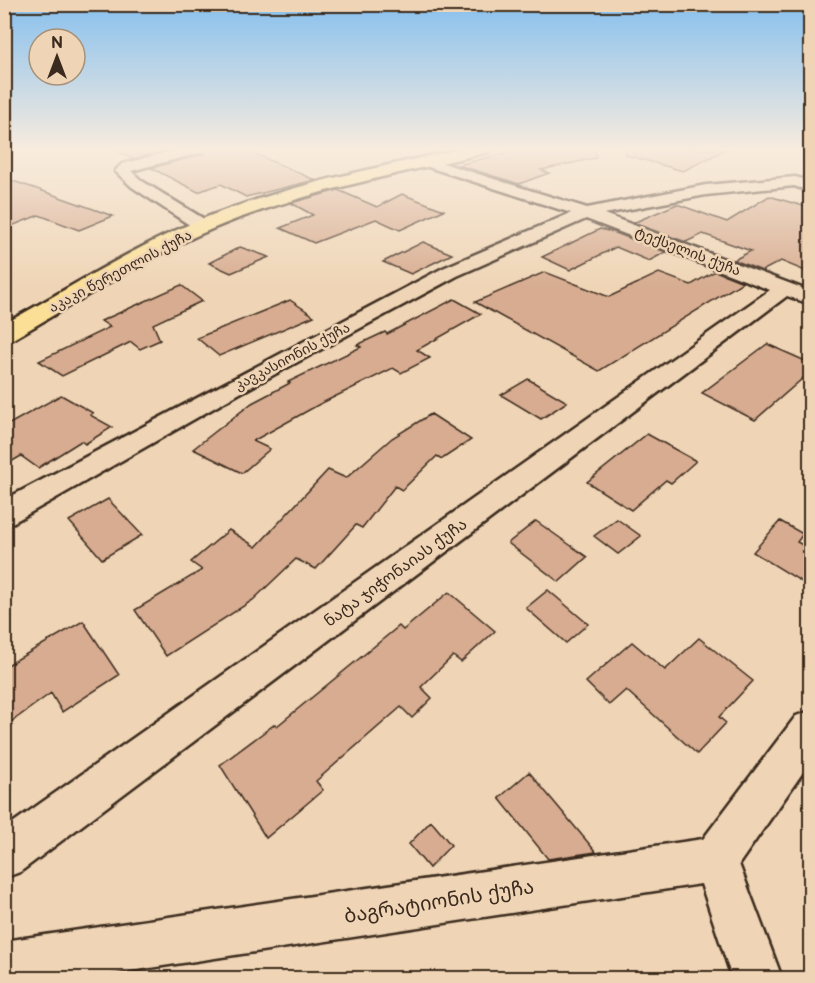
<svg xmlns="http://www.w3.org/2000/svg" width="815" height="983" font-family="'Balsamiq Sans','Noto Sans Georgian',sans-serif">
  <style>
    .building { fill: #d7ac90; stroke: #3b2a1e; stroke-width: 1.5 }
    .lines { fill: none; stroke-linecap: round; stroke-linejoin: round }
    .street-casing { stroke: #3b2a1e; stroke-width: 5 }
    .primary-casing { stroke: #3b2a1e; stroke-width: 5 }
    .street { fill: #efd5b6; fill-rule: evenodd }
    .primary { fill: #fbdf96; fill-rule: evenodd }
    .labels { text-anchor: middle; stroke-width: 5; stroke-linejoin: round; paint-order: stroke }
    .far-street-label { font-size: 14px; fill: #3b2a1e; stroke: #efd5b6 }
    .street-label { font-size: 16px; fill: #3b2a1e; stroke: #efd5b6 }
    .near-street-label { font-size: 20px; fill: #3b2a1e; stroke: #efd5b6 }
  </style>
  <rect width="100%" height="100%" fill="#efd5b6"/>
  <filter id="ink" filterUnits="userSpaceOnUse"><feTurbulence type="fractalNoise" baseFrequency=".0167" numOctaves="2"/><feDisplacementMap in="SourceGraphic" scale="12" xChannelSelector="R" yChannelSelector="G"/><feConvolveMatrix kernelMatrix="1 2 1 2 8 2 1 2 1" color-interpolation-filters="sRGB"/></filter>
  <g filter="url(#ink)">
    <!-- building -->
    <path class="building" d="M 114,149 L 169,149 L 133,159 Z
      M 206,149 L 244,149 L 315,180 L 246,197 L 221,184 L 198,192 L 151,168 L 204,154 Z
      M 521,149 L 595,149 L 596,158 L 541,170 L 549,173 L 519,184 L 458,165 Z
      M 627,149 L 727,149 L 683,171 L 626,155 Z
      M 4,178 L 40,190 L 113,216 L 79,230 L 39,215 L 4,229 Z
      M 338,190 L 377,207 L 402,194 L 444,210 L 400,230 L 376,219 L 314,243 L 280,228 L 313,215 L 291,203 Z
      M 769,196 L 810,208 L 810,273 L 781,261 L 762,271 L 734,260 L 751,251 L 703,234 L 686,242 L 633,223 L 677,204 L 727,222 Z
      M 600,229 L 613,232 L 666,252 L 649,261 L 616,247 L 570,270 L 542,257 Z
      M 423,242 L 452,254 L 411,274 L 383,262 Z
      M 240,247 L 269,257 L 231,273 L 209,263 Z
      M 715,271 L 743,282 L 599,371 L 475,302 L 545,272 L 609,297 L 659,273 L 691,285 Z
      M 181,285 L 202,301 L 153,324 L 160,340 L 140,349 L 131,342 L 62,376 L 39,361 L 110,327 L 101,321 Z
      M 454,299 L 481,314 L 417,350 L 430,358 L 401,373 L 393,368 L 318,405 L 253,441 L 270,449 L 242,473 L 193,449 L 252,403 L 290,383 L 288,382 L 361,347 L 357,345 L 385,332 L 387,334 Z
      M 290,300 L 314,316 L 219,356 L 197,338 Z
      M 767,344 L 810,363 L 810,372 L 755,420 L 702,393 Z
      M 528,379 L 567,402 L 541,419 L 501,395 Z
      M 61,395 L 93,413 L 90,415 L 112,427 L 85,444 L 81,441 L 38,468 L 21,456 L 4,466 L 4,427 Z
      M 431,414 L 471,440 L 442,459 L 437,456 L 402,490 L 395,486 L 362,528 L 356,525 L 316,569 L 296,559 L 253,600 L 166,656 L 135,610 L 202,570 L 191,562 L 229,530 L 256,547 L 328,470 L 346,478 L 392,438 Z
      M 647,434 L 696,461 L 671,483 L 666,480 L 631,510 L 587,482 Z
      M 108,499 L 142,535 L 102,559 L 69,521 Z
      M 617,519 L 641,536 L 618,554 L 594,536 Z
      M 536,521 L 587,557 L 559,582 L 508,543 Z
      M 780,521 L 803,534 L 797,542 L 810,549 L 810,587 L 753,552 Z
      M 548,590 L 588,624 L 566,643 L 526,608 Z
      M 449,592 L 495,631 L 461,662 L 453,656 L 421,687 L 432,698 L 412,718 L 401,707 L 316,781 L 323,790 L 266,838 L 220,765 L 275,724 L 277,726 L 399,626 L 403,630 Z
      M 83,621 L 119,675 L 62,712 L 51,693 L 4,727 L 4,667 Z
      M 699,638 L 753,681 L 719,717 L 726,723 L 697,754 L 626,690 L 609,705 L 586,682 L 632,642 L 665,670 Z
      M 529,772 L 596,852 L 548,859 L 499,798 Z
      M 431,821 L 451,845 L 429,868 L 409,844 Z"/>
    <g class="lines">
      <!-- street casing -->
      <g class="street-casing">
        <path id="street" d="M 180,149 L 204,149 L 203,152 L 131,171 L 142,181 L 209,222 L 211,226 L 209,230 L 197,230 L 132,187 L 115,171 L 122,164 Z
          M 427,158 L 587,208 L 706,185 L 795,177 L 810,181 L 810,191 L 794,186 L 706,195 L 604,214 L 810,291 L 810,304 L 787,296 L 20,872 L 4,878 L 4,829 L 770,290 L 586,219 L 457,276 L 240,393 L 14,522 L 4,525 L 4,500 L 443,268 L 571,213 L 422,165 L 420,162 Z
          M 810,711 L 810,762 L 739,864 L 782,978 L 732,978 L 701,884 L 84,978 L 4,978 L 4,941 L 703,839 L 796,716 Z"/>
      </g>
      <!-- primary casing -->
      <g class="primary-casing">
        <path id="primary" d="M 460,149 L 490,149 L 488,152 C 395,175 300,192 212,229 C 143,258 78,302 13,339 L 4,341 L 4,324 C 68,289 130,249 197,221 C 280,187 372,169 460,149 Z"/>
      </g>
      <!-- street -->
      <use href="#street" class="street"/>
      <!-- primary -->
      <use href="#primary" class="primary"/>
    </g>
  </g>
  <!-- sky -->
  <linearGradient id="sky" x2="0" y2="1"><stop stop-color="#87c0ee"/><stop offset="0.52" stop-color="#f8ecde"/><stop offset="1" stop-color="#f8ecde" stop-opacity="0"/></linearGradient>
  <rect width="815" height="287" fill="url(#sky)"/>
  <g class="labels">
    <!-- far-street labels -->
    <g class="far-street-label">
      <text transform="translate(688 251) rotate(21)" y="5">ტექსელის ქუჩა</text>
      <text transform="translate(120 271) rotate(-28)" y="5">აკაკი წერეთლის ქუჩა</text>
      <text transform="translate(292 356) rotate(-28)" y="5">კავკასიონის ქუჩა</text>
    </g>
    <!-- street labels -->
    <g class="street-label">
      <text transform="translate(395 572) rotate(-36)" y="6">ნატა ჯიჭონაიას ქუჩა</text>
    </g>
    <!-- near-street labels -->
    <g class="near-street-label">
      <text transform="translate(439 901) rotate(-9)" y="7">ბაგრატიონის ქუჩა</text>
    </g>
  </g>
  <!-- margin -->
  <rect width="815" height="983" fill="none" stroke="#efd5b6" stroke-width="24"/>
  <rect x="12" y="12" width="791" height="959" fill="none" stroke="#3b2a1e" stroke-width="2" filter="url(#ink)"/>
  <!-- north arrow -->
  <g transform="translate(57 57)"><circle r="28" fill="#efd5b6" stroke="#a79179" stroke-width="1.5"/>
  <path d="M0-4.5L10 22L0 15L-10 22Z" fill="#3b2a1e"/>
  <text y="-9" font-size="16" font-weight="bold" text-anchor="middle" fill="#3b2a1e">N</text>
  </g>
</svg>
